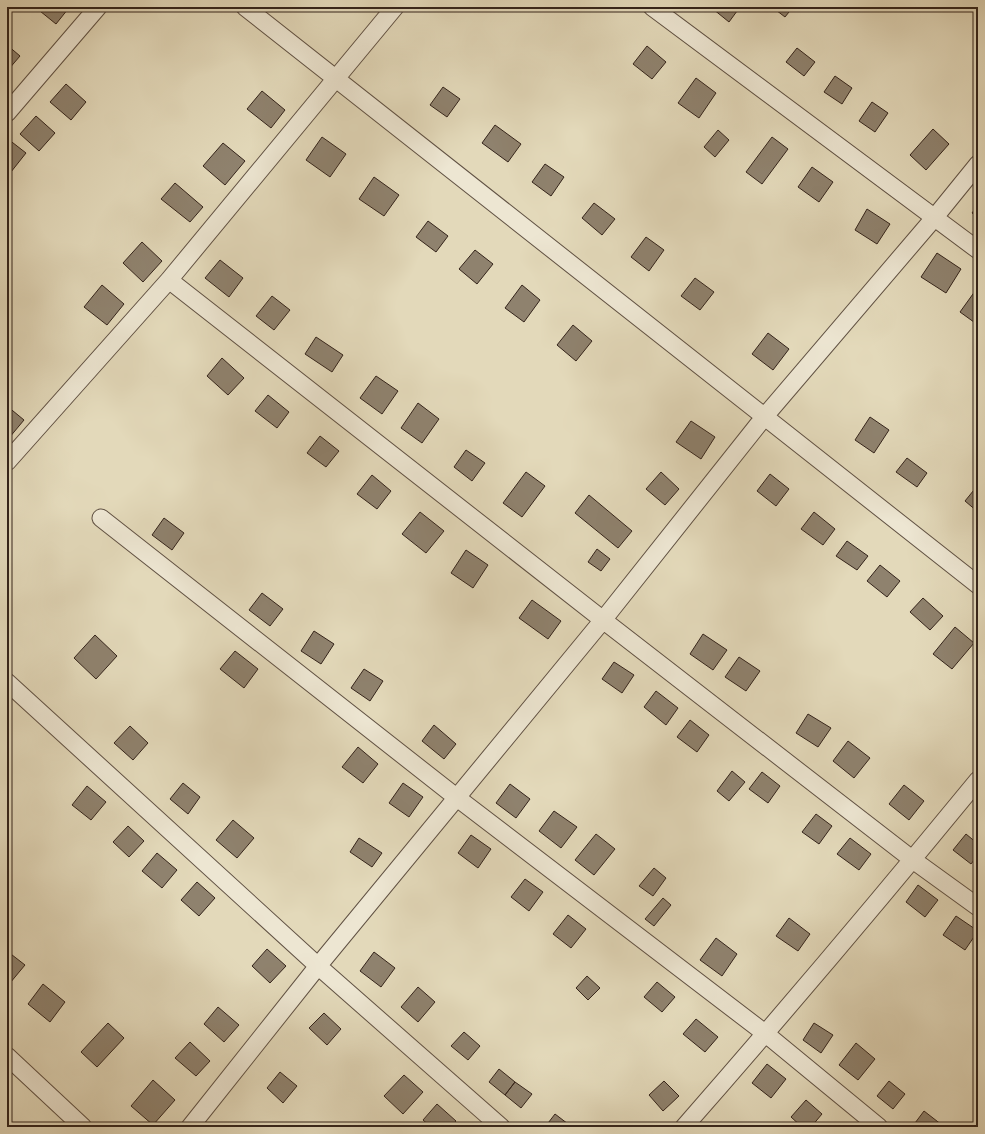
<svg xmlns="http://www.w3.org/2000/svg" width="985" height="1134" font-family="Vollkorn,serif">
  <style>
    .building { fill: #8f826e; stroke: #34241b }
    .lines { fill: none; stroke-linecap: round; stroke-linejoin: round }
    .street-casing { stroke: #605143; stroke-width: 19 }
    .street { stroke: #ede6d2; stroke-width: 17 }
  </style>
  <rect width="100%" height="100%" fill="#e3d9ba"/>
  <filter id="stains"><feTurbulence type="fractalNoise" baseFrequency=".005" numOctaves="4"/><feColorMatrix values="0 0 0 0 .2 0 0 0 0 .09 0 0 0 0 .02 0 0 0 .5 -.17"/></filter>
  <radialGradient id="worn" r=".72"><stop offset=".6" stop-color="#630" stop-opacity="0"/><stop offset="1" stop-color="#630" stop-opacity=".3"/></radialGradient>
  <!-- building -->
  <path class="building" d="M 35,7 L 65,7 L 68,9 L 56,24 Z
    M 714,7 L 740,7 L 729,22 L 713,9 Z
    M 772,7 L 793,7 L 785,17 Z
    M 7,45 L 20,56 L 8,70 L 7,70 Z
    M 647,46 L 666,62 L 652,79 L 633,64 Z
    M 797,48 L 815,62 L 804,76 L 786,62 Z
    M 835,76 L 852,88 L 842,104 L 824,92 Z
    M 696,78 L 716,93 L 699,118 L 678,103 Z
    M 66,84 L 86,102 L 71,120 L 50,102 Z
    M 443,87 L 460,99 L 447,117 L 430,105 Z
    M 262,91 L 285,110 L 271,128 L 247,109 Z
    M 872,102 L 888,113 L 875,132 L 859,121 Z
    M 36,116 L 55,133 L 39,151 L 20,134 Z
    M 495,125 L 521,144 L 508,162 L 482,143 Z
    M 933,129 L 949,144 L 926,170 L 910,155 Z
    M 718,130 L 729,140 L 715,157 L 704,147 Z
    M 322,137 L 346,154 L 330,177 L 306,160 Z
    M 772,137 L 788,149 L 762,184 L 746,172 Z
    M 8,139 L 26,153 L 7,177 L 7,140 Z
    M 223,143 L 245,161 L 225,185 L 203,166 Z
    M 545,164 L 564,177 L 551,196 L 532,182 Z
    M 812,167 L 833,182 L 819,202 L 798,187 Z
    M 374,177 L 399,195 L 384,216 L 359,199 Z
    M 175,183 L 203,207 L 190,222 L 161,199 Z
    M 7,203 L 11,207 L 7,212 Z
    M 594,203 L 615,219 L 602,235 L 582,218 Z
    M 978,205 L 978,217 L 972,213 Z
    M 867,209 L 890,224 L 877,244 L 855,230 Z
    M 428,221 L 448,236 L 436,252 L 416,237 Z
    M 646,237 L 664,250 L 649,271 L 631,257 Z
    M 142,242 L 162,261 L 143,282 L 123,263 Z
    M 475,250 L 493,264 L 477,284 L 459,269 Z
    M 937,253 L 961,269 L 946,293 L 921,277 Z
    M 220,260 L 243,278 L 229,297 L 205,278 Z
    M 695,278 L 714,292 L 700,310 L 681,296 Z
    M 102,285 L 124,304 L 107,325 L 84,307 Z
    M 522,285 L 540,300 L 524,322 L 505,308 Z
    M 978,287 L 978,325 L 960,312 Z
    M 272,296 L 290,310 L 274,330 L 256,316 Z
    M 573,325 L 592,341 L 576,361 L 557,345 Z
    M 768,333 L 789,349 L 773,370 L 752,354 Z
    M 316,337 L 343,355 L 332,372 L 305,354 Z
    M 222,358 L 244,378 L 228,395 L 207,376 Z
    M 376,376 L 398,391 L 382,414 L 360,398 Z
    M 268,395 L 289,412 L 277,428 L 255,411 Z
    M 418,403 L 439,419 L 422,443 L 401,428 Z
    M 7,406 L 24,420 L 9,438 L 7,436 Z
    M 870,417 L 889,430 L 874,453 L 855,440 Z
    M 691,421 L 715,437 L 701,459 L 676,442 Z
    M 320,436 L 339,451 L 326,467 L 307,453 Z
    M 466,450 L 485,463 L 472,481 L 454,467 Z
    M 907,458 L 927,473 L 917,487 L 896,472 Z
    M 526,472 L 545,486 L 522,517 L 503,503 Z
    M 661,472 L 679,489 L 665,505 L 646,489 Z
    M 770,474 L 789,489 L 776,506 L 757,491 Z
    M 372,475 L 391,491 L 377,509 L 357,494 Z
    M 978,485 L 978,512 L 965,501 Z
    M 589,495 L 632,531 L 618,548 L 575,513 Z
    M 420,512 L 444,531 L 426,553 L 402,534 Z
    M 814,512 L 835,529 L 823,545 L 801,529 Z
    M 164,518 L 184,533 L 172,550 L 152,535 Z
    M 847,541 L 868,556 L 857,570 L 836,556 Z
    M 597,549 L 610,559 L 601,571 L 588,562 Z
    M 466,550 L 488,565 L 473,588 L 451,573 Z
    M 880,565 L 900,581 L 887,597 L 867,581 Z
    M 262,593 L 283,609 L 270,626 L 249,610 Z
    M 923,598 L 943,616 L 930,630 L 910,612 Z
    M 532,600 L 561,621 L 548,639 L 519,618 Z
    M 955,627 L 974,643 L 952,669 L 933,654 Z
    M 314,631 L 334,644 L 321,664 L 301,651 Z
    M 703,634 L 727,650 L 713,670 L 690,654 Z
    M 95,635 L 117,656 L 96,679 L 74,658 Z
    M 235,651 L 258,669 L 244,688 L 220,669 Z
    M 739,657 L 760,671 L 746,691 L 725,677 Z
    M 614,662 L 634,675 L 622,693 L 602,679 Z
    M 364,669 L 383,681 L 370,701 L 351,688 Z
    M 656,691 L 678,708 L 666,725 L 644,707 Z
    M 808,714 L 831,728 L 818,747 L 796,733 Z
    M 690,720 L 709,735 L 697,752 L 677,737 Z
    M 434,725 L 456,744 L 444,759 L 422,741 Z
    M 130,726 L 148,743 L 133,760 L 114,743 Z
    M 848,741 L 870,758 L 854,778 L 833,761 Z
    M 358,747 L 378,764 L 363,783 L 342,767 Z
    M 732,771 L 745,782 L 729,801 L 717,791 Z
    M 762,772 L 780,786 L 768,803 L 749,789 Z
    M 183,783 L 200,797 L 188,814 L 170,799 Z
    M 403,783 L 423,797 L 409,817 L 389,803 Z
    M 510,784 L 530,799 L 516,818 L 496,803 Z
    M 904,785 L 924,801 L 909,820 L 889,804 Z
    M 87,786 L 106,802 L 91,820 L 72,805 Z
    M 554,811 L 577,827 L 561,848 L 539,831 Z
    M 816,814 L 832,826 L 819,844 L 802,832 Z
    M 233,820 L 254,838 L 237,858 L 216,840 Z
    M 128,826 L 144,841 L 129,857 L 113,842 Z
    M 596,834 L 615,849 L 594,875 L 575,860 Z
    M 966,834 L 978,844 L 978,855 L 971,864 L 953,850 Z
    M 471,835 L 491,849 L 478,868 L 458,853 Z
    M 359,838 L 382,853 L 372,867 L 350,852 Z
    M 850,838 L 871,854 L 859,870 L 837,854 Z
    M 157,853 L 177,870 L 162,888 L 142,871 Z
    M 654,868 L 666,878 L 653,896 L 639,886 Z
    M 525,879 L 543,892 L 529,911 L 511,897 Z
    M 197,882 L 215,898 L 199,916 L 181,900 Z
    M 918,885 L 938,900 L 925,917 L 906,902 Z
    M 663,898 L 671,905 L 654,926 L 645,919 Z
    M 568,915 L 586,929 L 571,948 L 553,934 Z
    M 956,916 L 978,931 L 965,950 L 943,935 Z
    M 789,918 L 810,934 L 798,951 L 776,936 Z
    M 716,938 L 737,954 L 722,976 L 700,960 Z
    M 267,949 L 286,966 L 270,983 L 252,966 Z
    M 7,951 L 25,965 L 10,983 L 7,981 Z
    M 374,952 L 395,968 L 381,987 L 360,971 Z
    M 587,976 L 600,988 L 588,1000 L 576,988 Z
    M 657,982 L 675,997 L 662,1012 L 644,997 Z
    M 43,984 L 65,1002 L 50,1022 L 28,1004 Z
    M 418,987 L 435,1002 L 418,1022 L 401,1007 Z
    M 218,1007 L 239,1025 L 224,1042 L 204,1024 Z
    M 324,1013 L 341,1029 L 327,1045 L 309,1028 Z
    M 696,1019 L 718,1037 L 705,1052 L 683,1034 Z
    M 108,1023 L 124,1038 L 97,1067 L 81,1052 Z
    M 814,1023 L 833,1035 L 821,1053 L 803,1040 Z
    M 464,1032 L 480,1046 L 468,1060 L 451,1046 Z
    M 190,1042 L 210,1061 L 196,1076 L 175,1058 Z
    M 856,1043 L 875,1059 L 858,1080 L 839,1065 Z
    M 767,1064 L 786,1079 L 771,1098 L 752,1083 Z
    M 499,1069 L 515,1082 L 505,1095 L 489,1082 Z
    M 280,1072 L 297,1086 L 283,1103 L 267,1088 Z
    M 404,1075 L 423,1092 L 403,1114 L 384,1096 Z
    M 153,1080 L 175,1100 L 153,1125 L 131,1106 Z
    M 664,1081 L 679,1096 L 663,1111 L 649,1095 Z
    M 889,1081 L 905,1094 L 893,1109 L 877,1096 Z
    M 515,1082 L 532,1094 L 521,1108 L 505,1095 Z
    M 806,1100 L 822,1114 L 811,1127 L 802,1127 L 791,1117 Z
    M 437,1104 L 456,1121 L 451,1127 L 431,1127 L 423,1120 Z
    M 924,1111 L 942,1125 L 940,1127 L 912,1127 Z
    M 555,1114 L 572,1127 L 545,1127 Z"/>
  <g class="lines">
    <!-- street casing -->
    <g class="street-casing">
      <path id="street" d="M 245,7 L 978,585
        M 652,7 L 978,250
        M 7,113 L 98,7
        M 169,280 L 603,620 L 913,860 L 978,907
        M 7,462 L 169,280 L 395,7
        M 101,518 L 456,797 L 766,1034 L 879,1127
        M 7,682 L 318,966 L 501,1127
        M 7,1056 L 83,1127
        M 190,1127 L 318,966 L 603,620 L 765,416 L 935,217 L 978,164
        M 684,1127 C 784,1013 882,897 978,780"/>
    </g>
    <!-- street -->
    <use href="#street" class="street"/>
  </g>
  <!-- margin -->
  <rect width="985" height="1134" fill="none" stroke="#e3d9ba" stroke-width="24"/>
  <rect x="8" y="8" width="969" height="1118" fill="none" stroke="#34241b" stroke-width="2"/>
  <rect x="12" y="12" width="961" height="1110" fill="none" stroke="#34241b"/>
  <rect width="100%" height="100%" filter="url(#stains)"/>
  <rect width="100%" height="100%" fill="url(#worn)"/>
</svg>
